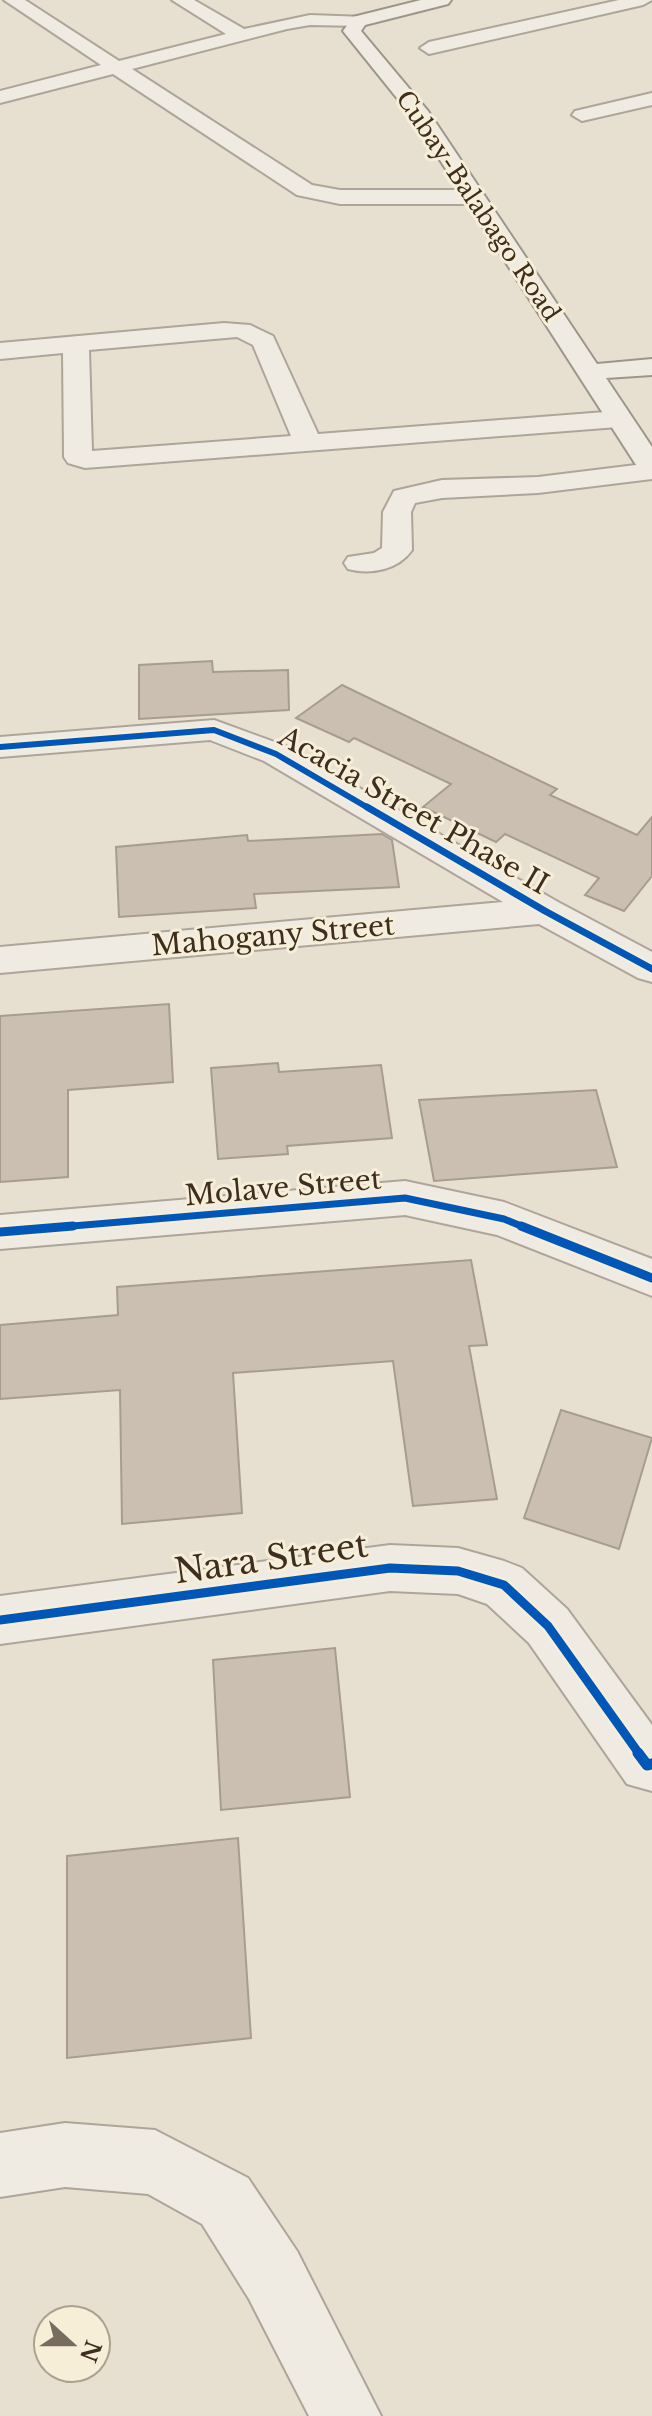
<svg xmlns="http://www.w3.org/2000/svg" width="652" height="2416" font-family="'Libre Baskerville',serif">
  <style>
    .building { fill: #cbbfb2; stroke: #a89c90; stroke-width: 2 }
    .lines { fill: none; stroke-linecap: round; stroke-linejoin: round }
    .street-casing { stroke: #ada599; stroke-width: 4 }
    .secondary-casing { stroke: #9c958a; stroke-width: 4 }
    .street { fill: #efebe3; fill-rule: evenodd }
    .secondary { fill: #efebe3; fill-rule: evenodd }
    .cycleway-far3-casing { stroke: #f7eed8; stroke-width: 10 }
    .cycleway-far2-casing { stroke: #f7eed8; stroke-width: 11 }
    .cycleway-far1-casing { stroke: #f7eed8; stroke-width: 14 }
    .cycleway-casing { stroke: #f7eed8; stroke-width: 16 }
    .cycleway-far3 { stroke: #0057b8; stroke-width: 6 }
    .cycleway-far2 { stroke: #0057b8; stroke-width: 7 }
    .cycleway-far1 { stroke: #0057b8; stroke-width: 9 }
    .cycleway { stroke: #0057b8; stroke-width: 11 }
    .labels { text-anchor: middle; stroke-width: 6; stroke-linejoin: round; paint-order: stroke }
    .far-street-label { font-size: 24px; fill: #3d2e20; stroke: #f7eed8 }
    .street-label { font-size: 28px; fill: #3d2e20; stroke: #f7eed8 }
    .near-street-label { font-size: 34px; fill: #3d2e20; stroke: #f7eed8 }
  </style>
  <rect width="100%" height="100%" fill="#e7e0d1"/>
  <!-- building -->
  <path class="building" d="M 212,661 L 213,672 L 288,670 L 289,710 L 139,719 L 139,665 Z
    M 342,685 L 557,789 L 550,795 L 637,835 L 652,817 L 652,876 L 624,911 L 585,895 L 599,878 L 505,834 L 496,842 L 423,807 L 451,784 L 354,738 L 349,742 L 296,718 Z
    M 382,834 L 392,840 L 399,887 L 254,894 L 256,908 L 119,917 L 116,847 L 247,835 L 248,841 Z
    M 169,1004 L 173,1082 L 68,1090 L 68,1177 L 0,1182 L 0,1016 Z
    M 278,1063 L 279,1072 L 381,1065 L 392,1138 L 287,1146 L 288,1154 L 218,1159 L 211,1068 Z
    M 596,1090 L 617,1167 L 434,1181 L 419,1100 Z
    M 471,1260 L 487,1345 L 469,1346 L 497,1499 L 413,1506 L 393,1361 L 233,1373 L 242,1513 L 122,1524 L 120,1390 L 0,1399 L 0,1325 L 118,1315 L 117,1287 Z
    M 561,1410 L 652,1438 L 619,1549 L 524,1518 Z
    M 335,1648 L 350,1797 L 221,1810 L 213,1660 Z
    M 238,1838 L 251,2038 L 67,2058 L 67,1856 Z"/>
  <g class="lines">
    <!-- street casing -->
    <g class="street-casing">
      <path id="street" d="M 4,0 L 25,0 L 119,61 L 226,34 L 172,0 L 194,0 L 244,29 L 310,15 L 365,17 L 368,21 L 365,25 L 359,26 L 310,25 L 287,29 L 132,69 L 312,185 L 340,190 L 472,190 L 483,197 L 472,204 L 340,204 L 297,195 L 113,74 L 0,103 L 0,91 L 101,65 Z
        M 619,0 L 652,0 L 643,5 L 429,54 L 420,48 L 429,42 Z
        M 652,93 L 652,105 L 582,121 L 572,115 L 575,111 Z
        M 224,323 L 250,325 L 273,336 L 318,434 L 618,411 L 627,413 L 631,419 L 627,425 L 618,427 L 85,468 L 68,463 L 64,457 L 63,353 L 0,359 L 0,343 ZM 237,337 L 253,345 L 291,436 L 92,451 L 89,350 Z
        M 652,463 L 652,479 L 538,493 L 442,498 L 415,503 L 411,512 L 412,550 C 398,570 371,575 348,569 L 344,563 L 348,557 L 374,553 L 382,548 L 383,512 L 394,491 L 442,480 L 538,477 Z
        M 214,720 L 288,747 L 558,902 L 652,952 L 652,982 L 638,978 L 539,924 L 0,973 L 0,947 L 503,902 L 264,761 L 210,740 L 0,757 L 0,737 Z
        M 405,1181 L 504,1202 L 652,1259 L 652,1296 L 497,1235 L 405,1215 L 0,1249 L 0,1215 Z
        M 390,1545 L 458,1548 L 504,1561 L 522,1568 L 567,1609 L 652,1725 L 652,1791 L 627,1784 L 529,1643 L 487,1604 L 458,1594 L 390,1591 L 0,1644 L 0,1596 Z
        M 65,2123 L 155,2130 L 248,2178 L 297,2251 L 381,2416 L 309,2416 L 249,2299 L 202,2224 L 148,2194 L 65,2187 L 0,2197 L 0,2133 Z"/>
    </g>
    <!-- secondary casing -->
    <g class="secondary-casing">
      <path id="secondary" d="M 421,0 L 451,0 L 448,4 L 365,25 L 361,31 L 428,111 L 597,364 L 652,359 L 652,375 L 606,378 L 652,447 L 652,476 L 642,474 L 638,468 L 413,118 L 343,31 L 353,17 Z"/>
    </g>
    <!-- street -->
    <use href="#street" class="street"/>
    <!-- secondary -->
    <use href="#secondary" class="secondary"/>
    <!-- cycleway-far3 casing -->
    <g class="cycleway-far3-casing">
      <path id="cycleway-far3" d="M 0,747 L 214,730 L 276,754 L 370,809"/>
    </g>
    <!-- cycleway-far2 casing -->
    <g class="cycleway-far2-casing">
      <path id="cycleway-far2" d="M 367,807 L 545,911 L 652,969
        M 49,1228 L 405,1198 L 504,1219 L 526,1228"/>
    </g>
    <!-- cycleway-far1 casing -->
    <g class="cycleway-far1-casing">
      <path id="cycleway-far1" d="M 521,1226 L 652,1278
        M 0,1232 L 73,1226
        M 0,1620 L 390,1568 L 458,1571 L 504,1585 L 548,1626 L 640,1755"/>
    </g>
    <!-- cycleway casing -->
    <g class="cycleway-casing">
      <path id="cycleway" d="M 638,1753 L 647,1765 L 652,1764"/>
    </g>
    <!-- cycleway-far3 -->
    <use href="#cycleway-far3" class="cycleway-far3"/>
    <!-- cycleway-far2 -->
    <use href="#cycleway-far2" class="cycleway-far2"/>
    <!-- cycleway-far1 -->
    <use href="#cycleway-far1" class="cycleway-far1"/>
    <!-- cycleway -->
    <use href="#cycleway" class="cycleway"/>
  </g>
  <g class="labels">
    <!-- far-street labels -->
    <g class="far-street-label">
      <text transform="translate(478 206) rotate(56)" y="8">Cubay-Balabago Road</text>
    </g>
    <!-- street labels -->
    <g class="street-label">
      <text transform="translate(414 810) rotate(30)" y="10">Acacia Street Phase II</text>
      <text transform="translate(273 935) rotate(-5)" y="10">Mahogany Street</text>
      <text transform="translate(283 1187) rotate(-5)" y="10">Molave Street</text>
    </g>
    <!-- near-street labels -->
    <g class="near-street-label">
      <text transform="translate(271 1558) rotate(-8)" y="12">Nara Street</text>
    </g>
  </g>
  <!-- north arrow -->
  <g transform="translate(72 2344) rotate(111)"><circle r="38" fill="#f7eed8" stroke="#ada18e" stroke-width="2"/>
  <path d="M0-6L14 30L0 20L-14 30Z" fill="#786c5e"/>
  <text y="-12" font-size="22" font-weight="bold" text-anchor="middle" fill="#3d2e20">N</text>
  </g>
</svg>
